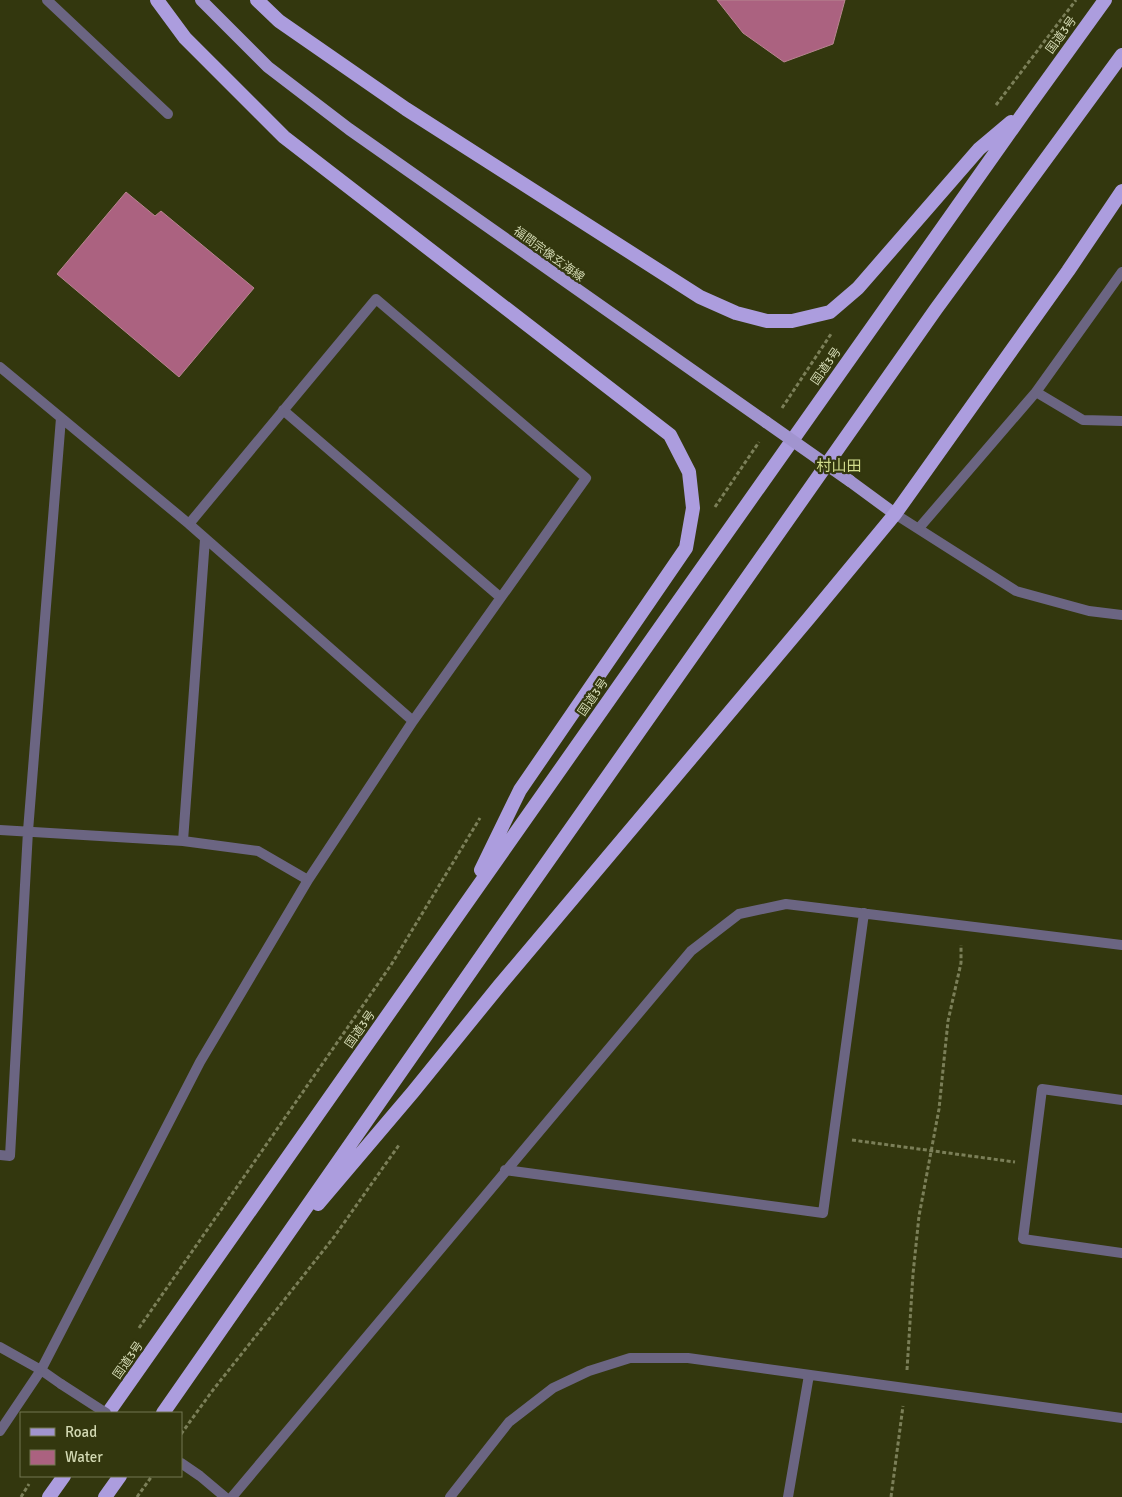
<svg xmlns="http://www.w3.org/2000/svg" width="1122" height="1497" font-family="Signika,'Noto Sans JP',sans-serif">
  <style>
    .water { fill: #ab6280; stroke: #b7858f }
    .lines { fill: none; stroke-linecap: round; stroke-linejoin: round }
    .path { stroke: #7b7f58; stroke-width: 3; stroke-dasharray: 4 2.5; stroke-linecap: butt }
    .service { stroke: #6b6582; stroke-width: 10 }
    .minor { stroke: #6b6582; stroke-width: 10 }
    .tertiary { stroke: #6b6582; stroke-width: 10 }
    .primary { stroke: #a194cf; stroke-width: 12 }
    .trunk { stroke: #ac9dde; stroke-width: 14 }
    .minor-bridge { stroke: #6b6582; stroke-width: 10 }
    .primary-bridge { stroke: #a194cf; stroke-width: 12 }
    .labels { text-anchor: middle; stroke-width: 4.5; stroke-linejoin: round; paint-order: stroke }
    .street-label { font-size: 12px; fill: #d2d8b2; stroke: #33370e }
    .quarter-label { font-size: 15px; fill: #d0db8c; stroke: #33370e }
  </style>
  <rect width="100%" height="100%" fill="#33370e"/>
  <!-- water -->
  <path class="water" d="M 717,0 L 845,0 L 833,44 L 784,62 L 743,33 Z
    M 126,192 L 155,216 L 161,211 L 254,288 L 179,377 L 57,274 Z"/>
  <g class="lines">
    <!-- path -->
    <path class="path" d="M 996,105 L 1076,0
      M 782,408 L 831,334
      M 715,507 L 759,442
      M 852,1140 L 1015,1162
      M 139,1328 L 391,965 L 480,818
      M 907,1370 L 913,1274 L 919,1216 L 939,1109 L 948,1021 L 961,963 L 961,945
      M 181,1434 L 213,1390 L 334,1237 L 399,1145
      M 21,1497 L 29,1484
      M 137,1497 L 152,1476
      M 891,1497 L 903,1406"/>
    <!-- service -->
    <path class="service" d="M 47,0 L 168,114"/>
    <!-- minor -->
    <path class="minor" d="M 0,367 L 189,524 L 413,721
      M 1036,392 L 1083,420 L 1122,421
      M 283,410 L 500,597
      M 919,528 L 1036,392 L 1122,272
      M 0,830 L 183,841 L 258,851 L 308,880
      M 183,841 L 205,539
      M 1122,1100 L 1042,1089 L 1023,1239 L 1122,1253
      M 0,1155 L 10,1156 L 28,831 L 61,418
      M 505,1170 L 823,1213 L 864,913
      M 0,1347 L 41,1370 L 61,1384
      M 0,1431 L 41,1370 L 200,1062 L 308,880 L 413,721 L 586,478 L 376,299 L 189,524
      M 181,1463 L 200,1476 L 225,1497
      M 232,1497 L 691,951 L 739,914 L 786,904 L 1122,945
      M 450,1497 L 509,1422 L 553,1388 L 589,1371 L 630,1358 L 688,1358 L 1122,1418
      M 788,1497 L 809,1375"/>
    <!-- tertiary -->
    <path class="tertiary" d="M 895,514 L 1016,591 L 1089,611 L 1122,615"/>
    <!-- primary -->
    <path class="primary" d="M 201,0 L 268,67 L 349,129 L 766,422
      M 850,481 L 895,514"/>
    <!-- trunk -->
    <path class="trunk" d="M 157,0 L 185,38 L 284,137 L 670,435 L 689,472 L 693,508 L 686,548 L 520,790 L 481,870
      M 257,0 L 279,21 L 406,109 L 700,297 L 736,313 L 767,321 L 792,321 L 830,312 L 858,288 L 979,149 L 1011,122
      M 318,1204 L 413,1092 L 499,986 L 809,618 L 895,514 L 1068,271 L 1122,191
      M 108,1413 L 673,609 L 1027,108 L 1105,0
      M 163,1413 L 501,928 L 936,309 L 1122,55
      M 49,1497 L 64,1476
      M 105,1497 L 120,1476"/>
    <!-- minor-bridge -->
    <path class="minor-bridge" d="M 61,1384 L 106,1413"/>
    <!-- primary-bridge -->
    <path class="primary-bridge" d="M 766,422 L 850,481"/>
  </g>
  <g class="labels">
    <!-- street labels -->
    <g class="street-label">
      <text transform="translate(1061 35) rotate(-54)" y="4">国道3号</text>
      <text transform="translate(549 254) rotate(36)" y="4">福間宗像玄海線</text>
      <text transform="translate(826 366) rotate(-55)" y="4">国道3号</text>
      <text transform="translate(593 697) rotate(-55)" y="4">国道3号</text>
      <text transform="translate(360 1029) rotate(-55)" y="4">国道3号</text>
      <text transform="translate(128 1360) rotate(-55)" y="4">国道3号</text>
    </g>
    <!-- quarter labels -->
    <g class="quarter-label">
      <text x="839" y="471">村山田</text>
    </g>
  </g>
  <!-- legend -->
  <rect x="20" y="1412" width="162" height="65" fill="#33370e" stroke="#737750"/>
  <rect x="30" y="1428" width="25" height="8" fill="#a194cf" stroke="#737750"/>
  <text x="65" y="1437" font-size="15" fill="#d2d8b2">Road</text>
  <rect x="30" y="1450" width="25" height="15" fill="#ab6280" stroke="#737750"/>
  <text x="65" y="1462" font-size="15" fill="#d2d8b2">Water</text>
</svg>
